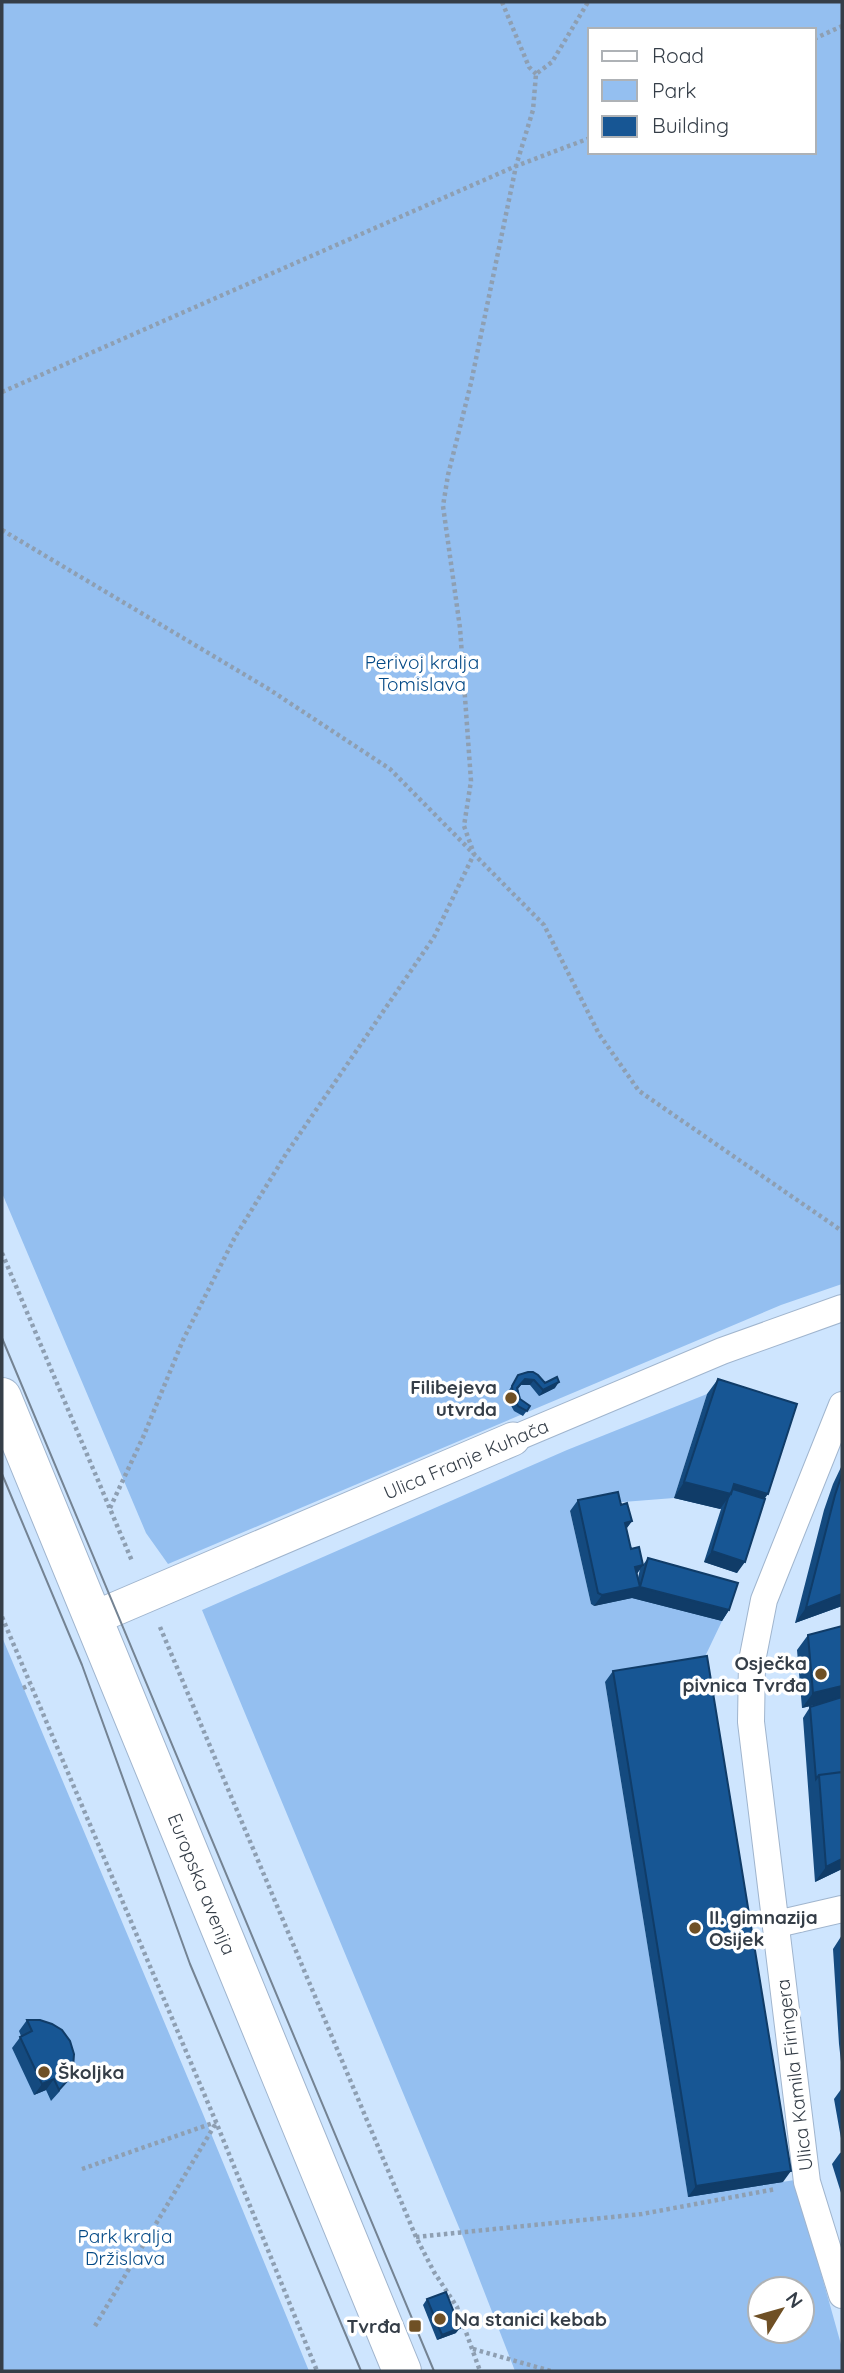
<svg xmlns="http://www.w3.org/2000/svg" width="844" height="2373" font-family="Quicksand,sans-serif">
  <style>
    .green { fill: #94bff0; fill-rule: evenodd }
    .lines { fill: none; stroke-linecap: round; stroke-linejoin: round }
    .pedestrian-casing { stroke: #a0b5ce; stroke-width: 28 }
    .minor-casing { stroke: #a0b5ce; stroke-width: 35 }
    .tertiary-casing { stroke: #a0b5ce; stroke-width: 40 }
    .path { stroke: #8e9fb2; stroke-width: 4.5; stroke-dasharray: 3.5 3.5; stroke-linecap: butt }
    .pedestrian { stroke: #fff; stroke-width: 26 }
    .minor { stroke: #fff; stroke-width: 33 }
    .tertiary { stroke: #fff; stroke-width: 38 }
    .tram { stroke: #748393; stroke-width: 2 }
    .wall { fill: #144a7f }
    .shaded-wall { fill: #103c68 }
    .building { fill: #175694; stroke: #103c68; stroke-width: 2 }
    .poi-dot { fill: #6f5025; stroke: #fff; stroke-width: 2.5 }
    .labels { text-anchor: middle; stroke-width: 7; stroke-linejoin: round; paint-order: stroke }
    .park-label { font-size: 19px; fill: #034986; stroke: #fff }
    .poi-label { font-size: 19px; font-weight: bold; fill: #353e48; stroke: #fff; text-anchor: end }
    .street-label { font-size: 19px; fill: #353e48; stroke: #fff }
  </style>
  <rect width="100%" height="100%" fill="#cee5fe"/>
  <!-- green -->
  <path class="green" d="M 2,2 L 842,2 L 842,1284 L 781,1305 L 168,1564 L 146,1533 L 2,1193 ZM 590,30 L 814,30 L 814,152 L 590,152 Z
    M 707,1394 L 674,1498 L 610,1503 L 570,1511 L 591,1604 L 594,1606 L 632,1598 L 722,1621 L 700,1667 L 605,1682 L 688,2196 L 795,2180 L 842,2348 L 842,2371 L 515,2371 L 463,2237 L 202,1610 L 567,1450 ZM 760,2289 L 802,2289 L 802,2331 L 760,2331 Z
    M 2,1637 L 203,2114 L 309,2371 L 2,2371 Z"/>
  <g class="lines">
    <!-- pedestrian casing -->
    <g class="pedestrian-casing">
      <path id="pedestrian" d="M 842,1405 L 764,1600 L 752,1661 L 751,1722 L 807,2182 L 842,2295
        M 513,1439 L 722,1351 L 842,1308
        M 777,1924 L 842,1909"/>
    </g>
    <!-- minor casing -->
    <g class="minor-casing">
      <path id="minor" d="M 94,1618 L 513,1439"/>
    </g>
    <!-- tertiary casing -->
    <g class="tertiary-casing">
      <path id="tertiary" d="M 2,1397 L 402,2371"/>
    </g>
    <!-- path -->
    <path class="path" d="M 502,2 L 529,67 L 536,74
      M 814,39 L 842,26
      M 2,392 L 516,166 L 590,138
      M 2,530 L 267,688 L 390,769 L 544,925 L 599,1034 L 639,1091 L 842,1231
      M 2,1253 L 132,1561
      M 110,1508 L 144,1435 L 183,1340 L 235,1237 L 286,1154 L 434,937 L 474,854 L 464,826 L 471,781 L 460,628 L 443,506 L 448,475 L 471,383 L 516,166 L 533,110 L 536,74 L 552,62 L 588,2
      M 2,1617 L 216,2122 L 317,2371
      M 160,1627 L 416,2237 L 434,2272 L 457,2307 L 480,2371
      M 23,1688 L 30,1685
      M 82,2169 L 216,2122
      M 416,2237 L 642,2214 L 776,2189
      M 95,2326 L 216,2123
      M 473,2349 L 551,2371"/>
    <!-- pedestrian -->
    <use href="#pedestrian" class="pedestrian"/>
    <!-- minor -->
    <use href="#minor" class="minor"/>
    <!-- tertiary -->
    <use href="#tertiary" class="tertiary"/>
    <!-- tram -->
    <path class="tram" d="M 2,1338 L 434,2371
      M 2,1474 L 82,1665 L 190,1964 L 361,2371"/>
  </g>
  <!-- wall -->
  <path class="wall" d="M 518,1375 L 545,1383 L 555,1388 L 539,1396 L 530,1385 L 521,1385 L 518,1389 L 520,1399 L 530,1406 L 523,1416 L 514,1411 L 509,1402 L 508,1392 Z
    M 718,1379 L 765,1499 L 737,1573 L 704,1562 L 721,1509 L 674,1498 L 707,1394 Z
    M 842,1465 L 842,1606 L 795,1623 L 824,1510 L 833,1484 Z
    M 578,1500 L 621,1505 L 632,1521 L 626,1529 L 631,1549 L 643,1565 L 637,1574 L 638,1578 L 640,1569 L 648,1558 L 729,1610 L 722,1621 L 632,1598 L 594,1606 L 591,1604 L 570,1511 Z
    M 842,1626 L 842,1869 L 815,1882 L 803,1718 L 810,1707 L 824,1703 L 802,1708 L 797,1650 L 808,1635 Z
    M 613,1671 L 783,2182 L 688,2197 L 605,1682 Z
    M 842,1935 L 842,2071 L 839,2044 L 833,1949 Z
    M 27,2020 L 60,2091 L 51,2101 L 46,2090 L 34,2095 L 12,2048 L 21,2036 L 19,2031 Z
    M 842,2088 L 842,2144 L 834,2099 Z
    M 842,2152 L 842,2196 L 832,2164 L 840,2153 Z
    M 427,2299 L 456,2333 L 437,2340 L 423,2305 Z"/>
  <!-- shaded-wall -->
  <path class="shaded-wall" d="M 525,1379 L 534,1380 L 530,1385 L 521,1385 Z
    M 559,1382 L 555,1388 L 539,1396 L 543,1390 Z
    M 684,1482 L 734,1484 L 768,1494 L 757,1509 L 728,1498 L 720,1509 L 674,1498 Z
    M 632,1521 L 624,1532 L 625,1523 Z
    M 712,1551 L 745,1562 L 737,1573 L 704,1562 Z
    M 643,1565 L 635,1576 L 635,1567 Z
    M 640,1587 L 632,1598 L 594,1606 L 602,1595 Z
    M 640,1587 L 729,1610 L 722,1621 L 632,1598 Z
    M 842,1594 L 842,1606 L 795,1623 L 806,1608 Z
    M 842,1686 L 842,1698 L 802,1708 L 813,1693 Z
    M 842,1859 L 842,1869 L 815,1882 L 826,1867 Z
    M 54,2079 L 46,2090 L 34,2095 L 42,2084 Z
    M 791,2171 L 783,2182 L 688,2197 L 696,2186 Z
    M 460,2328 L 456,2333 L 437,2340 L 442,2335 Z"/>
  <!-- building -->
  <path class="building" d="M 528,1372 L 533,1372 L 538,1375 L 545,1383 L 557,1377 L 559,1382 L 543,1390 L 534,1380 L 525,1379 L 517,1388 L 520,1399 L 530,1406 L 527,1411 L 518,1406 L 513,1396 L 512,1386 L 518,1375 Z
    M 718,1379 L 797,1404 L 768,1494 L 734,1484 L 731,1494 L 684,1482 Z
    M 842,1474 L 842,1594 L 806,1608 L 835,1495 Z
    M 733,1489 L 765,1499 L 745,1562 L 712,1551 L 728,1498 Z
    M 618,1492 L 621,1505 L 627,1503 L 632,1521 L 625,1523 L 631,1549 L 639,1547 L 643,1565 L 635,1567 L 640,1587 L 602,1595 L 598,1593 L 578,1500 Z
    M 648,1558 L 738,1583 L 729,1610 L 640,1587 Z
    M 842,1626 L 842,1686 L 813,1693 L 808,1635 Z
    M 707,1656 L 791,2171 L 696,2186 L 613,1671 Z
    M 842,1697 L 842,1772 L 819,1775 L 816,1779 L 810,1707 Z
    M 842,1772 L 842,1859 L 826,1867 L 819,1775 Z
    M 27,2020 L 40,2020 L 52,2024 L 62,2030 L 70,2041 L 74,2054 L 73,2068 L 68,2080 L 59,2090 L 54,2079 L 42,2084 L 20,2037 L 32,2031 Z
    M 446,2292 L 460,2328 L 442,2335 L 427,2299 Z"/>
  <!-- markers -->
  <g class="poi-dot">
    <circle cx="511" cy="1398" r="7"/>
    <circle cx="821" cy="1674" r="7"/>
    <circle cx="695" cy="1928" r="7"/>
    <circle cx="44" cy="2072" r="7"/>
    <circle cx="440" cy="2319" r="7"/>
    <rect x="408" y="2319" width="14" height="14" rx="3.5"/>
  </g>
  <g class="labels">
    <!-- park labels -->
    <g class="park-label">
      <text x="422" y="669">Perivoj kralja<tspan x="422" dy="22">Tomislava</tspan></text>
      <text x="125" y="2243">Park kralja<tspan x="125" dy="22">Držislava</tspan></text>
    </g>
    <!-- poi labels -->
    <g class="poi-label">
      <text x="497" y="1394">Filibejeva<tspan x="497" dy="22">utvrda</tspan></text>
      <text x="807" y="1670">Osječka<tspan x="807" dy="22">pivnica Tvrđa</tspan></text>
      <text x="709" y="1924" text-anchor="start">II. gimnazija<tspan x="709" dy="22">Osijek</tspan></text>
      <text x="58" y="2079" text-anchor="start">Školjka</text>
      <text x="454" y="2326" text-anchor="start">Na stanici kebab</text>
      <text x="401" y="2333">Tvrđa</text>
    </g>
    <!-- street labels -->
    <g class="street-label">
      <text transform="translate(466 1459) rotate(-23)" y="7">Ulica Franje Kuhača</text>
      <text transform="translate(202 1884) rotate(68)" y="7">Europska avenija</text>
      <text transform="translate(794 2075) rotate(-97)" y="7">Ulica Kamila Firingera</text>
    </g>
  </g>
  <!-- border -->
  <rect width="844" height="2373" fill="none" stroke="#353e48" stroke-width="7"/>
  <!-- legend -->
  <rect x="588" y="28" width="228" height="126" fill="#ffffff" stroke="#aeb2b6" stroke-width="2"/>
  <rect x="602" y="51" width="35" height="10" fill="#ffffff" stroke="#aeb2b6" stroke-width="2"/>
  <text x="652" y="63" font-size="21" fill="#353e48">Road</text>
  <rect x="602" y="80" width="35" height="21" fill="#94bff0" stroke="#aeb2b6" stroke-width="2"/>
  <text x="652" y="98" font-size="21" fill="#353e48">Park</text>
  <rect x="602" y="116" width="35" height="21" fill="#175694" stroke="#aeb2b6" stroke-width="2"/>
  <text x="652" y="133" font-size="21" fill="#353e48">Building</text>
  <!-- north arrow -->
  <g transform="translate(781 2310) rotate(53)"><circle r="33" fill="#ffffff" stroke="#aeb2b6" stroke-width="2"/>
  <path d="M0-5L12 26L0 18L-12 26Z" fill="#6f5025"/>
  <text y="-10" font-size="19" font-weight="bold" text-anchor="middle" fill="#353e48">N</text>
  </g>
</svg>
